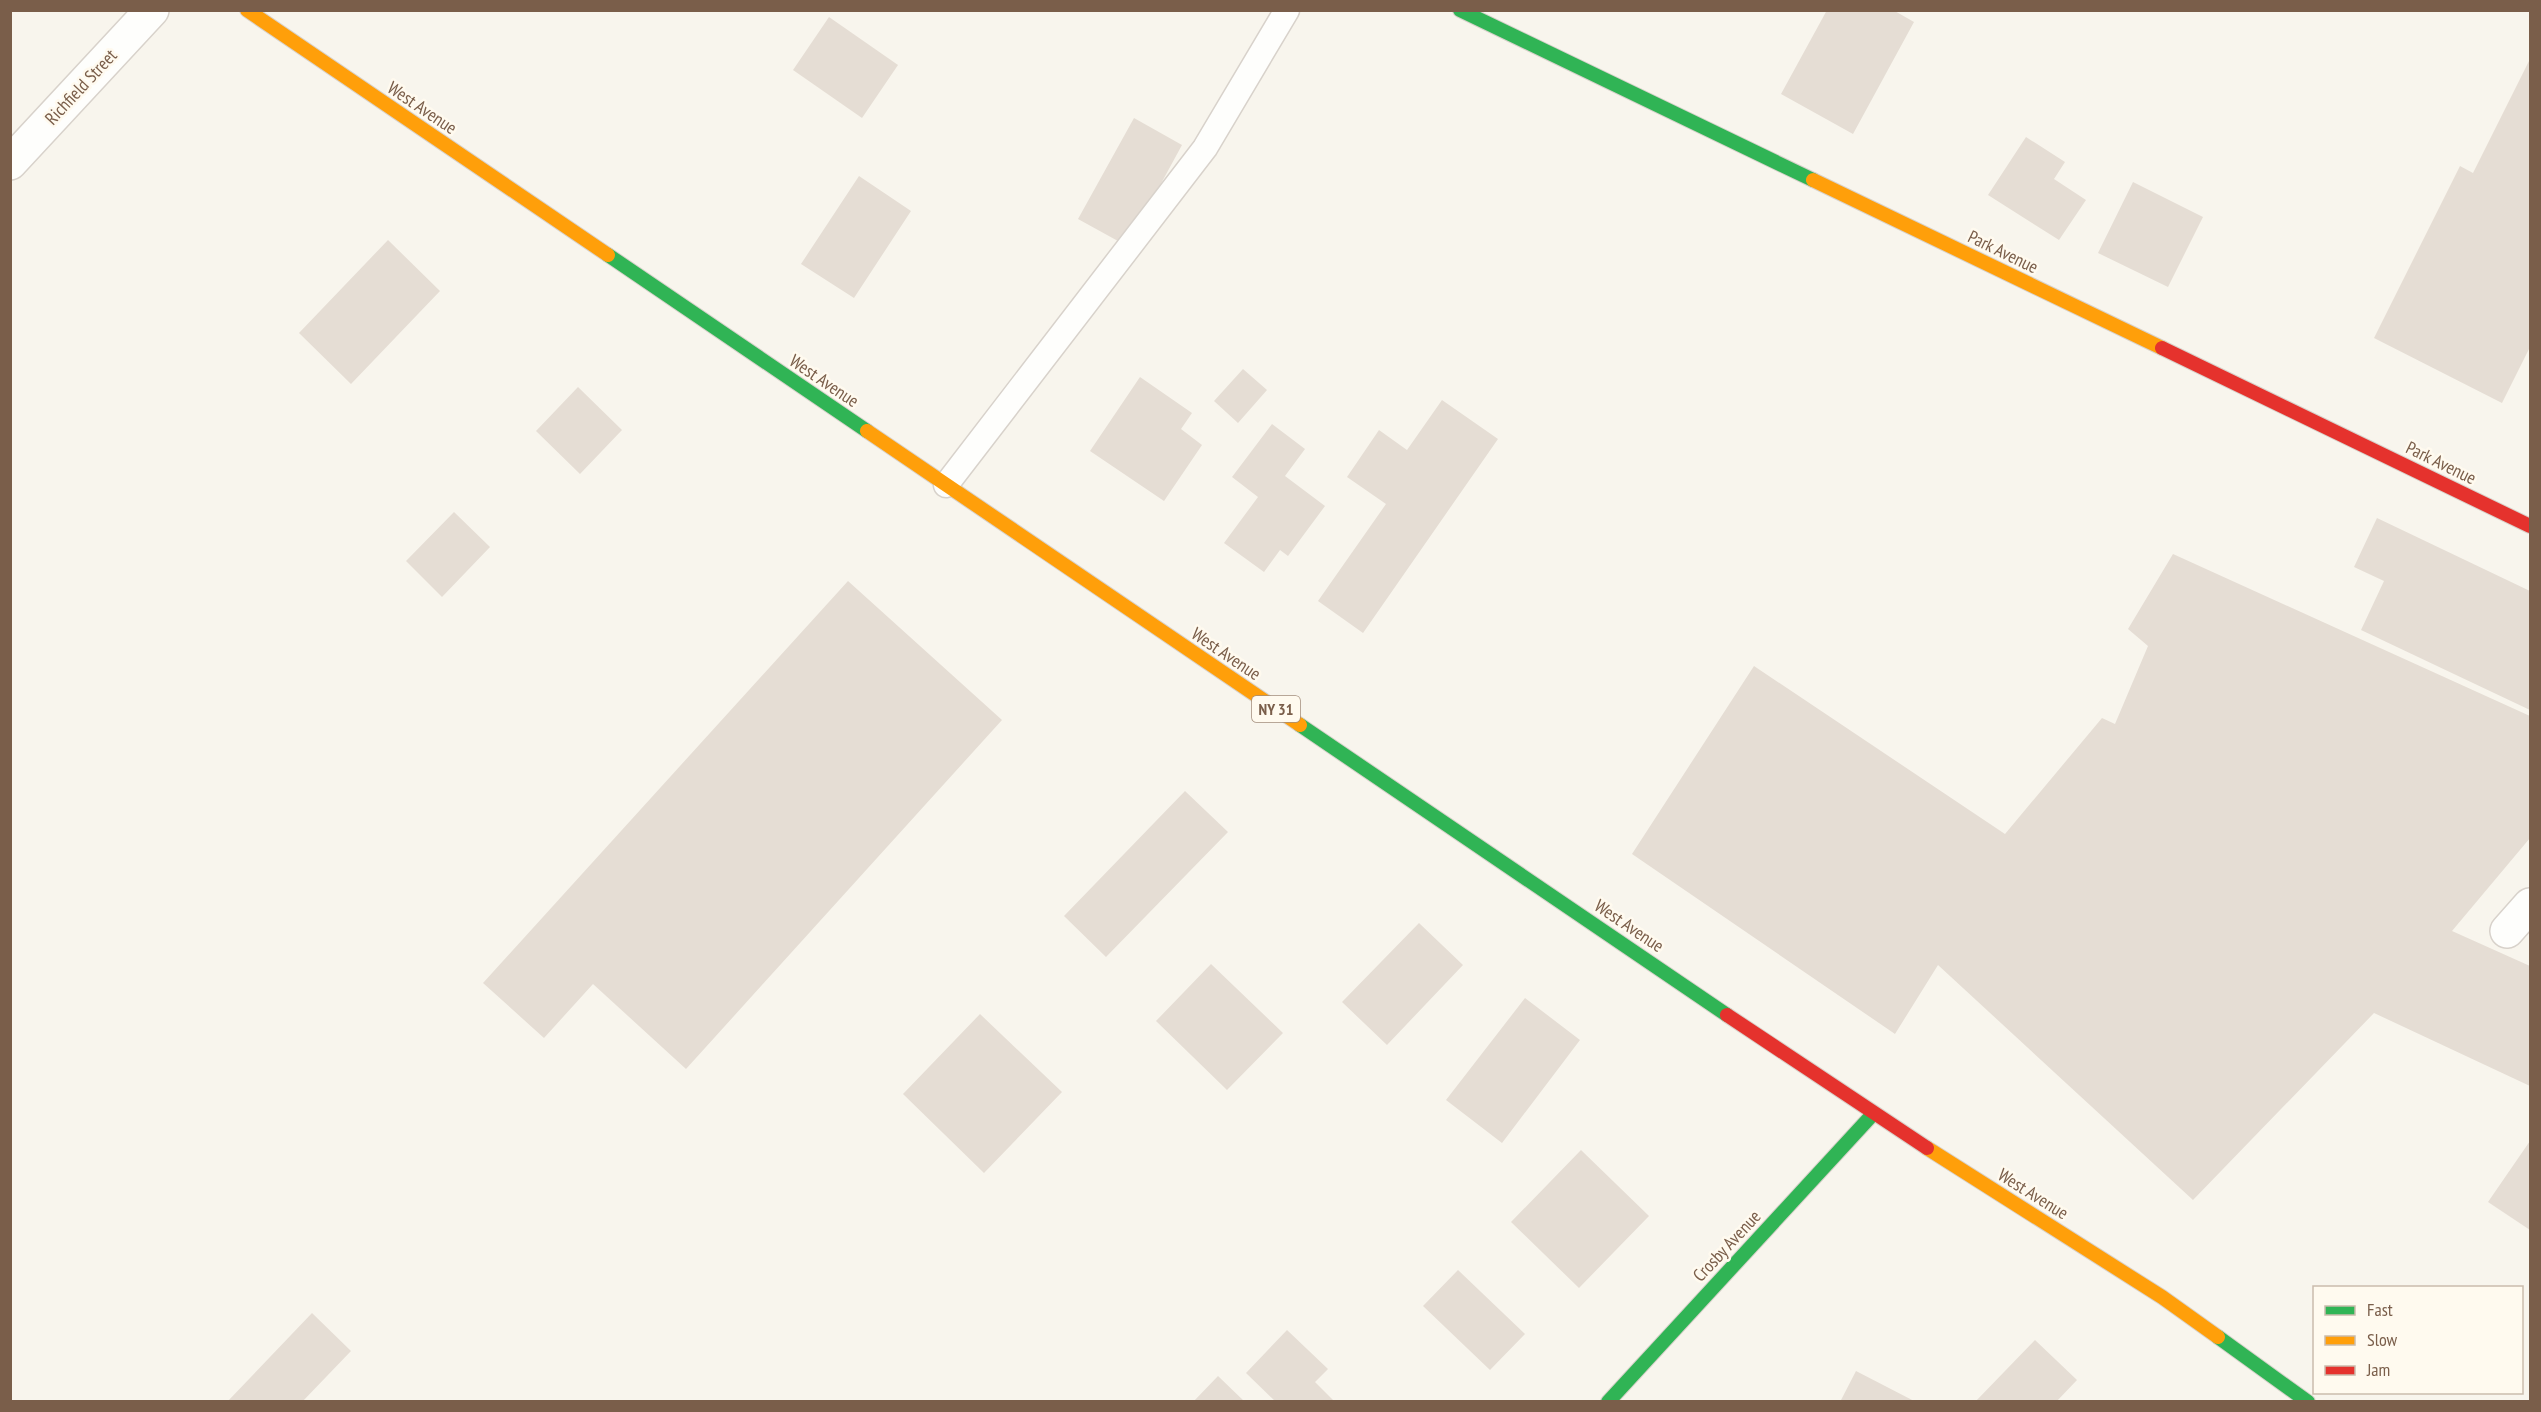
<svg xmlns="http://www.w3.org/2000/svg" width="2541" height="1412" font-family="'PT Sans Narrow',sans-serif">
  <style>
    .building { fill: #e5ddd4 }
    .lines { fill: none; stroke-linecap: round; stroke-linejoin: round }
    .lane-casing { stroke: #d8d2cb; stroke-width: 27 }
    .street-casing { stroke: #d8d2cb; stroke-width: 36 }
    .fast-casing { stroke: #d8d2cb; stroke-width: 16 }
    .slow-casing { stroke: #d8d2cb; stroke-width: 16 }
    .jam-casing { stroke: #d8d2cb; stroke-width: 16 }
    .lane { stroke: #fefefc; stroke-width: 24 }
    .street { stroke: #fefefc; stroke-width: 33 }
    .fast { stroke: #30b455; stroke-width: 14 }
    .slow { stroke: #ff9f0a; stroke-width: 14 }
    .jam { stroke: #e5322d; stroke-width: 14 }
    .labels { text-anchor: middle; stroke-width: 5; stroke-linejoin: round; paint-order: stroke }
    .shield { fill: #fffaef; stroke: #a28d7c; stroke-width: 1.5 }
    .shield-label { font-size: 16px; font-weight: bold; fill: #7a5e4a }
    .street-label { font-size: 18px; fill: #7a5e4a; stroke: #fffaef }
  </style>
  <rect width="100%" height="100%" fill="#f8f5ed"/>
  <!-- building -->
  <path class="building" d="M 1827,10 L 1893,10 L 1914,22 L 1853,134 L 1781,94 Z
    M 829,17 L 898,65 L 862,118 L 793,70 Z
    M 2530,59 L 2530,347 L 2502,403 L 2374,338 L 2460,166 L 2473,173 Z
    M 1134,118 L 1182,145 L 1127,246 L 1078,219 Z
    M 2026,137 L 2065,162 L 2054,179 L 2086,200 L 2059,240 L 1988,195 Z
    M 859,176 L 911,211 L 854,298 L 801,264 Z
    M 2133,182 L 2203,217 L 2168,287 L 2098,253 Z
    M 388,240 L 440,291 L 351,384 L 299,333 Z
    M 1243,369 L 1267,390 L 1238,423 L 1214,401 Z
    M 1140,377 L 1192,413 L 1181,429 L 1202,445 L 1164,501 L 1090,451 Z
    M 578,387 L 622,430 L 580,474 L 536,431 Z
    M 1442,400 L 1498,439 L 1363,633 L 1318,601 L 1386,504 L 1347,477 L 1379,430 L 1407,450 Z
    M 1272,424 L 1305,449 L 1285,476 L 1325,506 L 1288,556 L 1280,550 L 1264,572 L 1224,543 L 1258,497 L 1232,477 Z
    M 454,512 L 490,547 L 442,597 L 406,561 Z
    M 2377,518 L 2530,591 L 2530,710 L 2361,630 L 2384,581 L 2354,567 Z
    M 2173,554 L 2530,716 L 2530,838 L 2452,931 L 2530,966 L 2530,1086 L 2374,1013 L 2193,1200 L 1938,965 L 1895,1034 L 1632,854 L 1754,666 L 2005,834 L 2102,718 L 2115,724 L 2148,646 L 2128,629 Z
    M 848,581 L 1002,720 L 686,1069 L 593,984 L 544,1038 L 483,983 Z
    M 1185,791 L 1228,832 L 1106,957 L 1064,916 Z
    M 1419,923 L 1463,965 L 1387,1045 L 1342,1002 Z
    M 1211,964 L 1283,1033 L 1227,1090 L 1156,1021 Z
    M 1525,998 L 1580,1040 L 1502,1143 L 1446,1100 Z
    M 980,1014 L 1062,1092 L 984,1173 L 903,1094 Z
    M 2530,1141 L 2530,1230 L 2488,1202 Z
    M 1581,1150 L 1649,1216 L 1579,1288 L 1511,1222 Z
    M 1458,1270 L 1525,1334 L 1490,1370 L 1423,1306 Z
    M 312,1313 L 351,1351 L 302,1402 L 227,1402 Z
    M 1287,1330 L 1328,1369 L 1315,1382 L 1335,1402 L 1276,1402 L 1246,1373 Z
    M 2035,1340 L 2077,1380 L 2056,1402 L 1975,1402 Z
    M 1856,1371 L 1916,1402 L 1840,1402 Z
    M 1218,1376 L 1245,1402 L 1193,1402 Z"/>
  <g class="lines">
    <!-- lane casing -->
    <g class="lane-casing">
      <path id="lane" d="M 946,485 L 1205,148 L 1287,10"/>
    </g>
    <!-- street casing -->
    <g class="street-casing">
      <path id="street" d="M 10,163 L 152,10
        M 2507,931 L 2530,905"/>
    </g>
    <!-- fast casing -->
    <g class="fast-casing">
      <path id="fast" d="M 1460,10 L 1813,180
        M 608,255 L 867,431
        M 1300,725 L 1727,1015
        M 2218,1337 L 2308,1402
        M 1608,1402 L 1873,1114"/>
    </g>
    <!-- slow casing -->
    <g class="slow-casing">
      <path id="slow" d="M 247,10 L 608,255
        M 1813,180 L 2162,348
        M 867,431 L 1300,725
        M 1927,1148 L 2162,1297 L 2218,1337"/>
    </g>
    <!-- jam casing -->
    <g class="jam-casing">
      <path id="jam" d="M 2162,348 L 2530,526
        M 1727,1015 L 1927,1148"/>
    </g>
    <!-- lane -->
    <use href="#lane" class="lane"/>
    <!-- street -->
    <use href="#street" class="street"/>
    <!-- fast -->
    <use href="#fast" class="fast"/>
    <!-- slow -->
    <use href="#slow" class="slow"/>
    <!-- jam -->
    <use href="#jam" class="jam"/>
  </g>
  <g class="labels">
    <!-- shield labels -->
    <rect class="shield" x="1252" y="696" width="48" height="26" rx="4.5"/>
    <g class="shield-label">
      <text x="1276" y="715">NY 31</text>
    </g>
    <!-- street labels -->
    <g class="street-label">
      <text transform="translate(81 87) rotate(-47)" y="6">Richfield Street</text>
      <text transform="translate(422 108) rotate(34)" y="6">West Avenue</text>
      <text transform="translate(2003 252) rotate(26)" y="6">Park Avenue</text>
      <text transform="translate(824 381) rotate(34)" y="6">West Avenue</text>
      <text transform="translate(2441 463) rotate(26)" y="6">Park Avenue</text>
      <text transform="translate(1226 654) rotate(34)" y="6">West Avenue</text>
      <text transform="translate(1629 926) rotate(34)" y="6">West Avenue</text>
      <text transform="translate(2033 1194) rotate(32)" y="6">West Avenue</text>
      <text transform="translate(1727 1246) rotate(-47)" y="6">Crosby Avenue</text>
    </g>
  </g>
  <!-- border -->
  <rect width="2541" height="1412" fill="none" stroke="#7a5e4a" stroke-width="24"/>
  <!-- legend -->
  <rect x="2313" y="1286" width="210" height="108" fill="#fffaef" stroke="#cabcad" stroke-width="1.5"/>
  <rect x="2325" y="1306" width="30" height="9" fill="#30b455" stroke="#cabcad" stroke-width="1.5"/>
  <text x="2367" y="1316" font-size="18" fill="#7a5e4a">Fast</text>
  <rect x="2325" y="1336" width="30" height="9" fill="#ff9f0a" stroke="#cabcad" stroke-width="1.5"/>
  <text x="2367" y="1346" font-size="18" fill="#7a5e4a">Slow</text>
  <rect x="2325" y="1366" width="30" height="9" fill="#e5322d" stroke="#cabcad" stroke-width="1.5"/>
  <text x="2367" y="1376" font-size="18" fill="#7a5e4a">Jam</text>
</svg>
